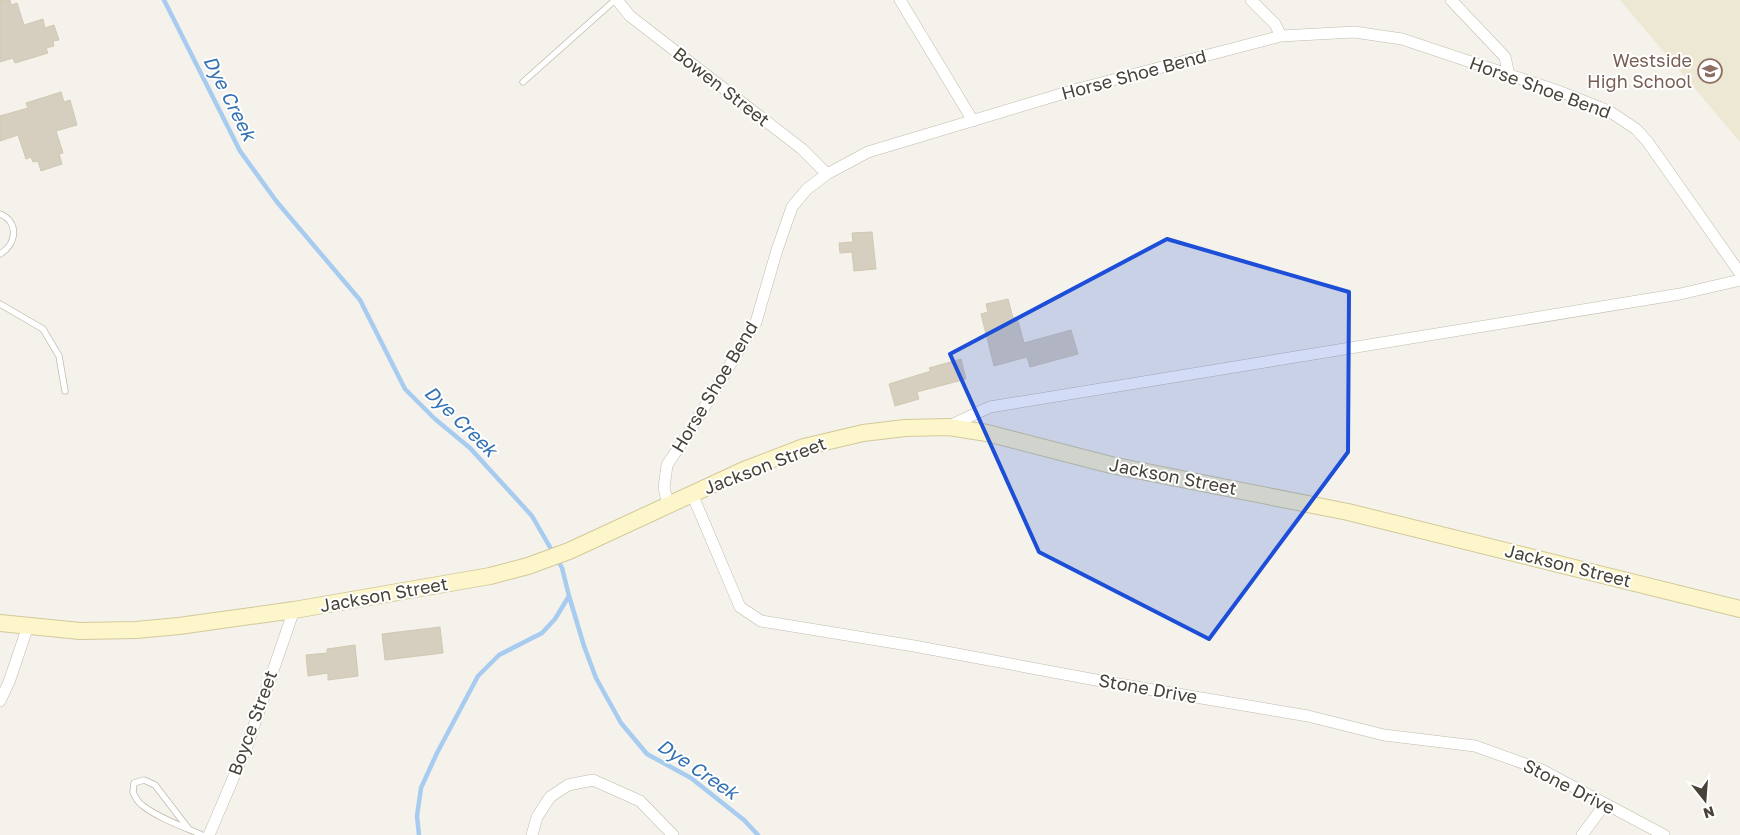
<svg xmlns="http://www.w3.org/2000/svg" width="1740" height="835" font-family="'Golos Text',sans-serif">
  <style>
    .education { fill: #ede8d4 }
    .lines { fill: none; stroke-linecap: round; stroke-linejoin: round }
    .stream { stroke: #a8ccef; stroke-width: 4.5 }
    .building { fill: #d6cfbf; stroke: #d1c8b3 }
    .lane-casing { stroke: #c0bbac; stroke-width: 7 }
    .street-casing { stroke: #c0bbac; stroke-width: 12 }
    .secondary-casing { stroke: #d3c99a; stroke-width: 18 }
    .lane { stroke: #fff; stroke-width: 5.5 }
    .street { stroke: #fff; stroke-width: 11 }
    .secondary { stroke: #fdf6cb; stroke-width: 16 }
    .marked { fill: #1d4ed8; fill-opacity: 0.2; stroke: #1d4ed8; stroke-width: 4; stroke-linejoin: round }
    .labels { text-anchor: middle; stroke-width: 4; stroke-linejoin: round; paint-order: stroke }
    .education-label { font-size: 18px; fill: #785e54; stroke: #fff; text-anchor: end }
    .street-label { font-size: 18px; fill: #484338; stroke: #fff }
    .water-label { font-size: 19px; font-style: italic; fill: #3371b2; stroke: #fff }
  </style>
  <rect width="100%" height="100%" fill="#f4f2ea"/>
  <!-- education -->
  <path class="education" d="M 1620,0 L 1740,0 L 1740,142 Z"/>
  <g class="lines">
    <!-- stream -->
    <path class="stream" d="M 164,0 L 240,151 L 277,202 L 360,300 L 405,389 L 435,419 L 470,448 L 532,516 L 562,568 L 569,596 L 584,646 L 596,678 L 621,723 L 647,754 L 691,778 L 744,820 L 758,835
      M 419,835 L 417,816 L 421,788 L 437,753 L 478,676 L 499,655 L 542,633 L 555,619 L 569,596"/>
  </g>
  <!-- building -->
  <path class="building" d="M 0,0 L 10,0 L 11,5 L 17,3 L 24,25 L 43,19 L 45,28 L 54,25 L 59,40 L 53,41 L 54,46 L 46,48 L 48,53 L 15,63 L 13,58 L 0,62 Z
    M 61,92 L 64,102 L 70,100 L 77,125 L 56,131 L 63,153 L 59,154 L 62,164 L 41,171 L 38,161 L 33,162 L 31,157 L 26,159 L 18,135 L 0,141 L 0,116 L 28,108 L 26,103 Z
    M 872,232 L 876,269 L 854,271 L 852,252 L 840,253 L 839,243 L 853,242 L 852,233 Z
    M 1008,299 L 1013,318 L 1017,317 L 1024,343 L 1071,330 L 1078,354 L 1030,367 L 1027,357 L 994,366 L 981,314 L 988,312 L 986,304 Z
    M 961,359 L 966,379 L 917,392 L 919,399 L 895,406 L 889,384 L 931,371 L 929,368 Z
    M 440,627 L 443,653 L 385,660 L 382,634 Z
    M 355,645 L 358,676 L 328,680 L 328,673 L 308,676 L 306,655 L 327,653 L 327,649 Z"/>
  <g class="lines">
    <!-- lane casing -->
    <g class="lane-casing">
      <path id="lane" d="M 523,82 L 615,0
        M 0,214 C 20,222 16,245 0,254
        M 0,304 L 43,329 L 59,356 L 65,391
        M 188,828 L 155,785 L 144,780 L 134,783 L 133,792 C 135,797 138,802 142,805 C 156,817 184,827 202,835"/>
    </g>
    <!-- street casing -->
    <g class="street-casing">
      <path id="street" d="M 617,0 L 630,16 L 802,149 L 827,174
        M 900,0 L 973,121
        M 1251,0 L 1275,24 L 1281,36
        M 1451,0 L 1505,57 L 1509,75
        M 949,426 L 990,407 L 1680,294 L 1740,280
        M 692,494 L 740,607 L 761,621 L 914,646 L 1112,683 L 1308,716 L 1384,735 L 1475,746 L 1542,770 L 1664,835
        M 668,505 L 664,488 L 667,465 L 693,426 L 756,322 L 777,250 L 792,207 L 807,189 L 827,174 L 868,152 L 1078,89 L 1281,36 L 1354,32 L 1402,39 L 1561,92 L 1609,111 L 1636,129 L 1647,141 L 1740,273
        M 0,701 L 9,682 L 28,626
        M 209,835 L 247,746 L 294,610
        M 532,835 L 537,817 L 550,797 L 568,785 L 593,780 L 640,801 L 673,835
        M 1582,835 L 1605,804"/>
    </g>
    <!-- secondary casing -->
    <g class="secondary-casing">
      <path id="secondary" d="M 0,623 L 80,631 L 136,630 L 179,626 L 294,610 L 490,576 L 528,566 L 569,551 L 744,470 L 804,447 L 863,433 L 905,428 L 949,427 L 987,433 L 1111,465 L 1348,512 L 1740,609"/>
    </g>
    <!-- lane -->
    <use href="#lane" class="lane"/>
    <!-- street -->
    <use href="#street" class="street"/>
    <!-- secondary -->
    <use href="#secondary" class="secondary"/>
  </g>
  <!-- marked area -->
  <path class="marked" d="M 1167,239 L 1349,292 L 1348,452 L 1209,639 L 1039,552 L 950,354 Z"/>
  <!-- icons -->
  <defs>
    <g id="school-ring" transform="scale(1.25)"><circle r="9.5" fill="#fff" stroke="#8d6e63" stroke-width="1.5"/><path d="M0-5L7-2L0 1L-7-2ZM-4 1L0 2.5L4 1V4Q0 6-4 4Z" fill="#8d6e63"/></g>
  </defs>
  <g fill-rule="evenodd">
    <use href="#school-ring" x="1710" y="71"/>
  </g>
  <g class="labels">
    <!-- education labels -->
    <g class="education-label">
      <text x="1692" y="67">Westside<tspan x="1692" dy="21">High School</tspan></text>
    </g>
    <!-- street labels -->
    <g class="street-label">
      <text transform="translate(1134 75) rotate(-15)" y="6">Horse Shoe Bend</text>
      <text transform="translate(721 87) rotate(38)" y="6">Bowen Street</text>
      <text transform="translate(1540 88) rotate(20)" y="6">Horse Shoe Bend</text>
      <text transform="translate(715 387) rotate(-59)" y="6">Horse Shoe Bend</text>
      <text transform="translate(765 466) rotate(-21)" y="6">Jackson Street</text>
      <text transform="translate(1173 477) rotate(11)" y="6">Jackson Street</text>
      <text transform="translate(1568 566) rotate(14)" y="6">Jackson Street</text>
      <text transform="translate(384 595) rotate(-10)" y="6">Jackson Street</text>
      <text transform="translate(1148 689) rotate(10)" y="6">Stone Drive</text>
      <text transform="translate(253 723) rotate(-70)" y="6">Boyce Street</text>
      <text transform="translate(1569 787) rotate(27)" y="6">Stone Drive</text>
    </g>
    <!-- water labels -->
    <g class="water-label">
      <text transform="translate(230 98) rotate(63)" y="7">Dye Creek</text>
      <text transform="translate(461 421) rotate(44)" y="7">Dye Creek</text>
      <text transform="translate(698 769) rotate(34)" y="7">Dye Creek</text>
    </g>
  </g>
  <!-- north arrow -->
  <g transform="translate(1705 800) rotate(163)" stroke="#ffffff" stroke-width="4" paint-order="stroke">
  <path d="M0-4L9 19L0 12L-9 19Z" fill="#484338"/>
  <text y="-8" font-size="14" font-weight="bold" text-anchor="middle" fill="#484338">N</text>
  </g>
</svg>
